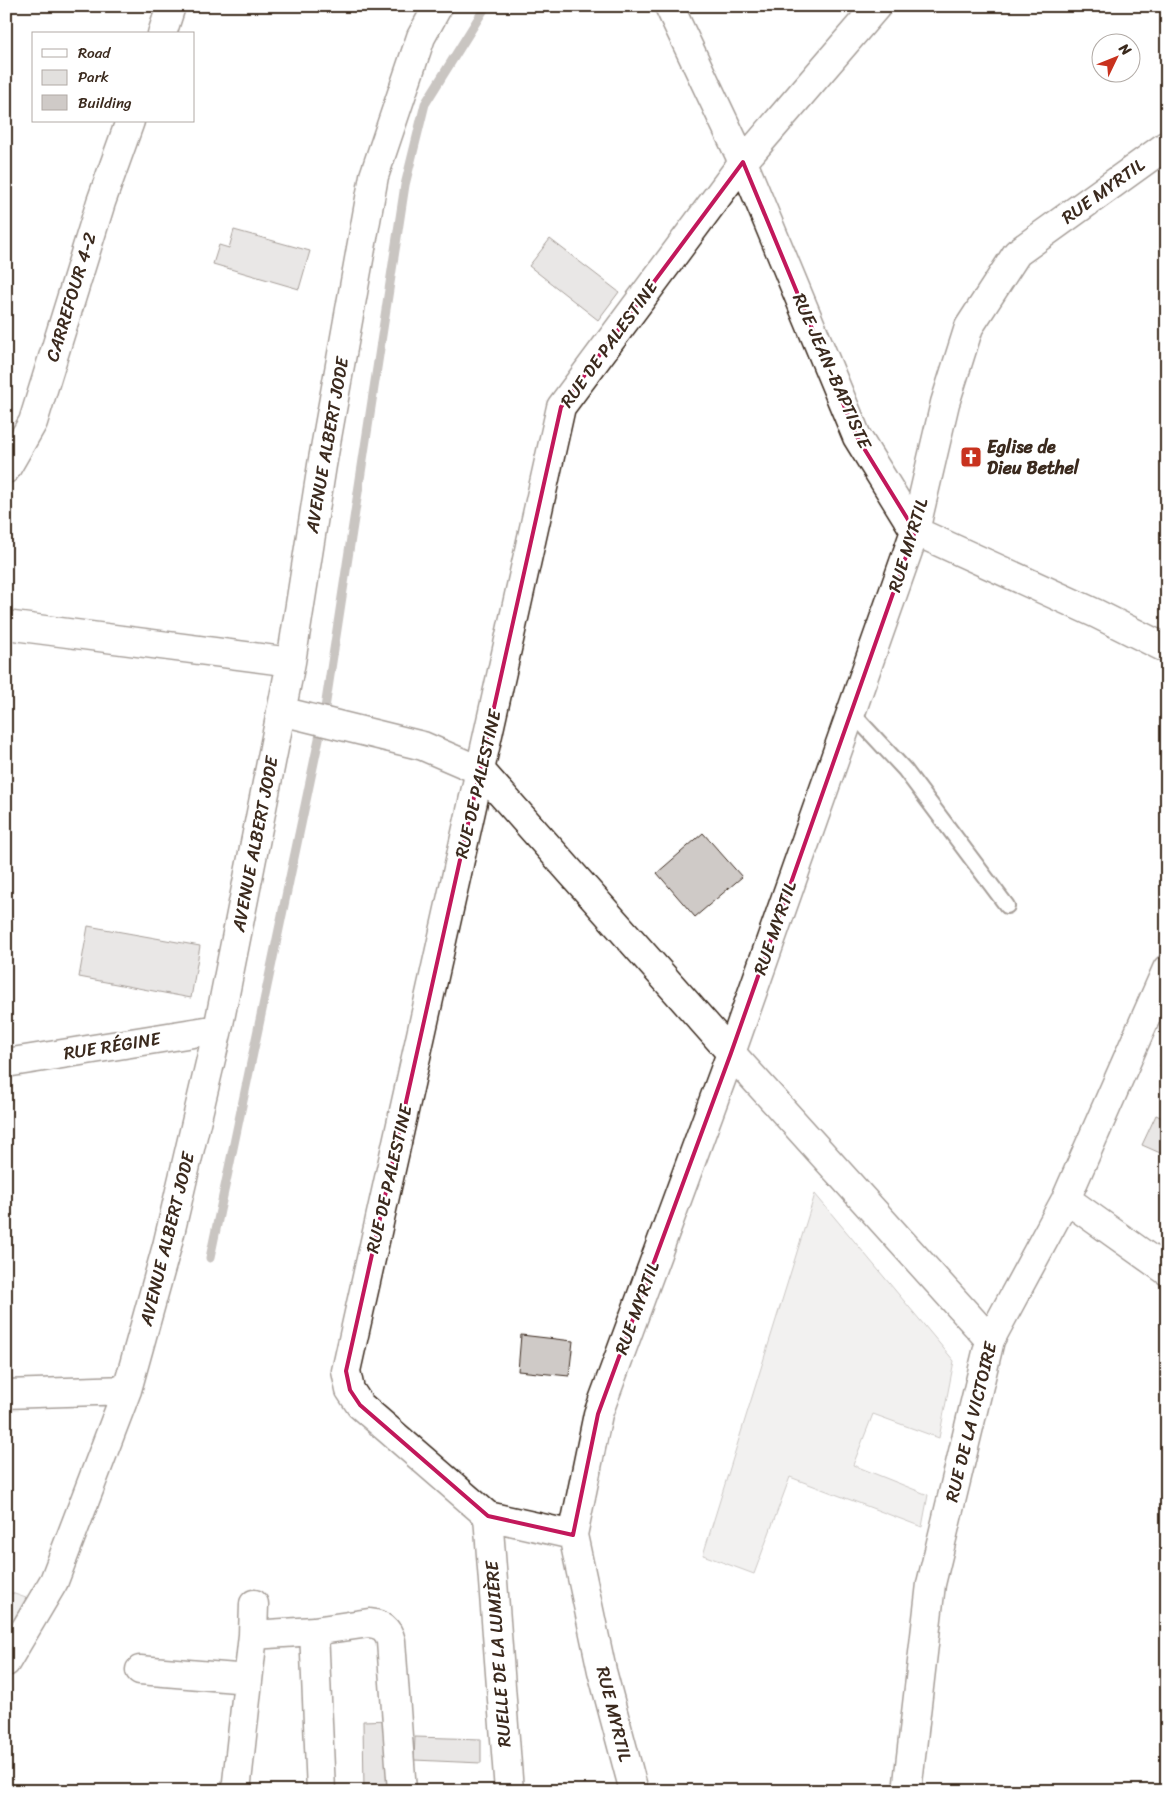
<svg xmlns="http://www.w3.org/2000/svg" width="1173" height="1797" font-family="Sriracha,sans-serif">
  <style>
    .green { fill: #e2e0de; stroke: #8e857e }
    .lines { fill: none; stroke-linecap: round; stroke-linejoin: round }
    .stream { stroke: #887e77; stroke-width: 9 }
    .building { fill: #cfcac7; stroke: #3b2a1e }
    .lane-casing { stroke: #3b2a1e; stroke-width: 18 }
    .street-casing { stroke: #3b2a1e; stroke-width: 31 }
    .lane { stroke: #fff; stroke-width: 14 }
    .street { stroke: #fff; stroke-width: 28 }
    .marked { fill: none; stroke: #c2185b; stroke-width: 4; stroke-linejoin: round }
    .labels { text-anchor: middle; stroke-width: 4.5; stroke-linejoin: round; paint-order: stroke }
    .street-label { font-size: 18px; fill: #3b2a1e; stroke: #fff }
    .poi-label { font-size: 18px; font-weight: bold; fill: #3b2a1e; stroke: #fff; text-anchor: start }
  </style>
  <rect width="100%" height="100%" fill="#fff"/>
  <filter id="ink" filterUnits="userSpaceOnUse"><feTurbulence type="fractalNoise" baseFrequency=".02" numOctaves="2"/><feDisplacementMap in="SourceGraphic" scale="10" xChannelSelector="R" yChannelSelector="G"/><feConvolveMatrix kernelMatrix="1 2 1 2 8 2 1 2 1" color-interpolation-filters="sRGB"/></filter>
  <g filter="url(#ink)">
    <!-- green -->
    <path class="green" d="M 815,1194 L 954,1361 L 939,1438 L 873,1414 L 853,1465 L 928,1495 L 922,1527 L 790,1477 L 754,1574 L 703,1555 Z
      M 6,1591 L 26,1598 L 6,1633 Z"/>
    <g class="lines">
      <!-- stream -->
      <path class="stream" d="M 325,708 L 405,185 L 425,104 L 486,6
        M 210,1258 L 320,734"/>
    </g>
    <!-- building -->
    <path class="building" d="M 234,230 L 310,251 L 299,289 L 213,264 L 219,245 L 229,248 Z
      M 550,239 L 619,292 L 598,320 L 529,266 Z
      M 703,833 L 742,877 L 695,917 L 657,873 Z
      M 88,926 L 200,946 L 191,998 L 79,977 Z
      M 1167,1051 L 1167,1069 L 1160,1066 Z
      M 1156,1115 L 1167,1120 L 1167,1156 L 1142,1145 Z
      M 521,1335 L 573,1341 L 569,1376 L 518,1371 Z
      M 392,1720 L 393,1791 L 364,1791 L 363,1721 Z
      M 415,1737 L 481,1739 L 481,1763 L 414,1760 Z"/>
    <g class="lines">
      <!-- lane casing -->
      <g class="lane-casing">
        <path id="lane" d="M 851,712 L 905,770 L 1007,906"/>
      </g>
      <!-- street casing -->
      <g class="street-casing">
        <path id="street" d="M 669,6 L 743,162 L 857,437 L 915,531 L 1097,614 L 1167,649
          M 162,34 L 171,6
          M 6,469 L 33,422 L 101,202 L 130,121
          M 6,625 L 291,662
          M 281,711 L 423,746 L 481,771 L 731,1053 L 990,1340
          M 6,1063 L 218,1029
          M 1066,1199 L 1167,1271
          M 6,1394 L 127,1390
          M 488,1516 L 509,1791
          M 573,1535 L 488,1516 L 360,1405 L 350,1390 L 346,1371 L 561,407 L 743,162 L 877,6
          M 314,1631 L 321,1791
          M 253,1635 L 314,1631 L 369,1623 C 381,1624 388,1629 391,1641 L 402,1791
          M 6,1662 L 54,1581 L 127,1390 L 167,1246 L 218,1029 L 291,662 L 322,465 L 374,176 L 421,37 L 438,6
          M 140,1670 L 248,1679
          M 236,1791 L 253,1635 L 254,1604
          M 634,1791 L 602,1671 L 573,1535 L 598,1414 L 731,1053 L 915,531 L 945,403 L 969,327 L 1017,253 L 1167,145
          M 907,1791 L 931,1584 L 990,1340 L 1066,1199 L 1167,969"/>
      </g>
      <!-- lane -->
      <use href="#lane" class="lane"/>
      <!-- street -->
      <use href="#street" class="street"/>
    </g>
  </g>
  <!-- marked area -->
  <path d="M0 0H1173V1797H0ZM 743,162 L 857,437 L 915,531 L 731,1053 L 598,1414 L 573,1535 L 488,1516 L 360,1405 L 350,1390 L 346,1371 L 561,407 Z" fill="#fff" fill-opacity=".55" fill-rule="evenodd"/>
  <path class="marked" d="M 743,162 L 857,437 L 915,531 L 731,1053 L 598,1414 L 573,1535 L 488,1516 L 360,1405 L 350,1390 L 346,1371 L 561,407 Z"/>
  <!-- icons -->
  <defs>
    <g id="church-square" transform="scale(1.125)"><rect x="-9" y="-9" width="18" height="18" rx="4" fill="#c8321e" stroke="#fff"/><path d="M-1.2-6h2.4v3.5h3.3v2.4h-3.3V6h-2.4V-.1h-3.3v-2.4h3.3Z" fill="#fff"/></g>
  </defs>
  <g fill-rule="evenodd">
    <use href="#church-square" x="971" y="457"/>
  </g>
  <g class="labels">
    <!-- street labels -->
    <g class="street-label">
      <text transform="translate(1103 191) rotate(-36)" y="6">RUE MYRTIL</text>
      <text transform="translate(71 297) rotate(-73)" y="6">CARREFOUR 4-2</text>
      <text transform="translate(609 344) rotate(-54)" y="6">RUE DE PALESTINE</text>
      <text transform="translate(832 371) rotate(66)" y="6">RUE JEAN-BAPTISTE</text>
      <text transform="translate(327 445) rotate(-80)" y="6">AVENUE ALBERT JODE</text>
      <text transform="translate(908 545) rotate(-73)" y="6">RUE MYRTIL</text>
      <text transform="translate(478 784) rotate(-77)" y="6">RUE DE PALESTINE</text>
      <text transform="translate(255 844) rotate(-79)" y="6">AVENUE ALBERT JODE</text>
      <text transform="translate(775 928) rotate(-71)" y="6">RUE MYRTIL</text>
      <text transform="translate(112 1046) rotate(-9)" y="6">RUE RÉGINE</text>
      <text transform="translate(389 1179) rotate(-77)" y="6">RUE DE PALESTINE</text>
      <text transform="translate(167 1239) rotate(-76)" y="6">AVENUE ALBERT JODE</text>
      <text transform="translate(637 1308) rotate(-70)" y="6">RUE MYRTIL</text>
      <text transform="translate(971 1422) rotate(-76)" y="6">RUE DE LA VICTOIRE</text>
      <text transform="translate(498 1654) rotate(-94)" y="6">RUELLE DE LA LUMIÈRE</text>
      <text transform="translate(614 1714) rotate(76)" y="6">RUE MYRTIL</text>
    </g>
    <!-- poi labels -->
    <g class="poi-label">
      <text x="987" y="453">Eglise de<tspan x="987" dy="21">Dieu Bethel</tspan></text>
    </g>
  </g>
  <!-- margin -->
  <rect width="1173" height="1797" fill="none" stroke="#fff" stroke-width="25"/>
  <rect x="12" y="12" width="1148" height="1772" fill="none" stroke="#3b2a1e" stroke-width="2" filter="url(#ink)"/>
  <!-- legend -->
  <rect x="32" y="32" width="162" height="90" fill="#ffffff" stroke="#b1aaa5"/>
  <rect x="42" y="49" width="25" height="8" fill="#ffffff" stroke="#b1aaa5"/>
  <text x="78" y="58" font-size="15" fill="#3b2a1e">Road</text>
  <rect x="42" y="70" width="25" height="15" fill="#e2e0de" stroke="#b1aaa5"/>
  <text x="78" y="82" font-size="15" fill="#3b2a1e">Park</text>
  <rect x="42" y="95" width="25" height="15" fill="#cfcac7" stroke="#b1aaa5"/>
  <text x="78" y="108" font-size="15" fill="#3b2a1e">Building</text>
  <!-- north arrow -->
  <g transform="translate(1116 58) rotate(47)"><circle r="24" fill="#ffffff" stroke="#b1aaa5"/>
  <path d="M0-4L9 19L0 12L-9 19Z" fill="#c8321e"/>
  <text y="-8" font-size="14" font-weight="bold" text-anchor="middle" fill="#3b2a1e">N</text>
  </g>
</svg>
